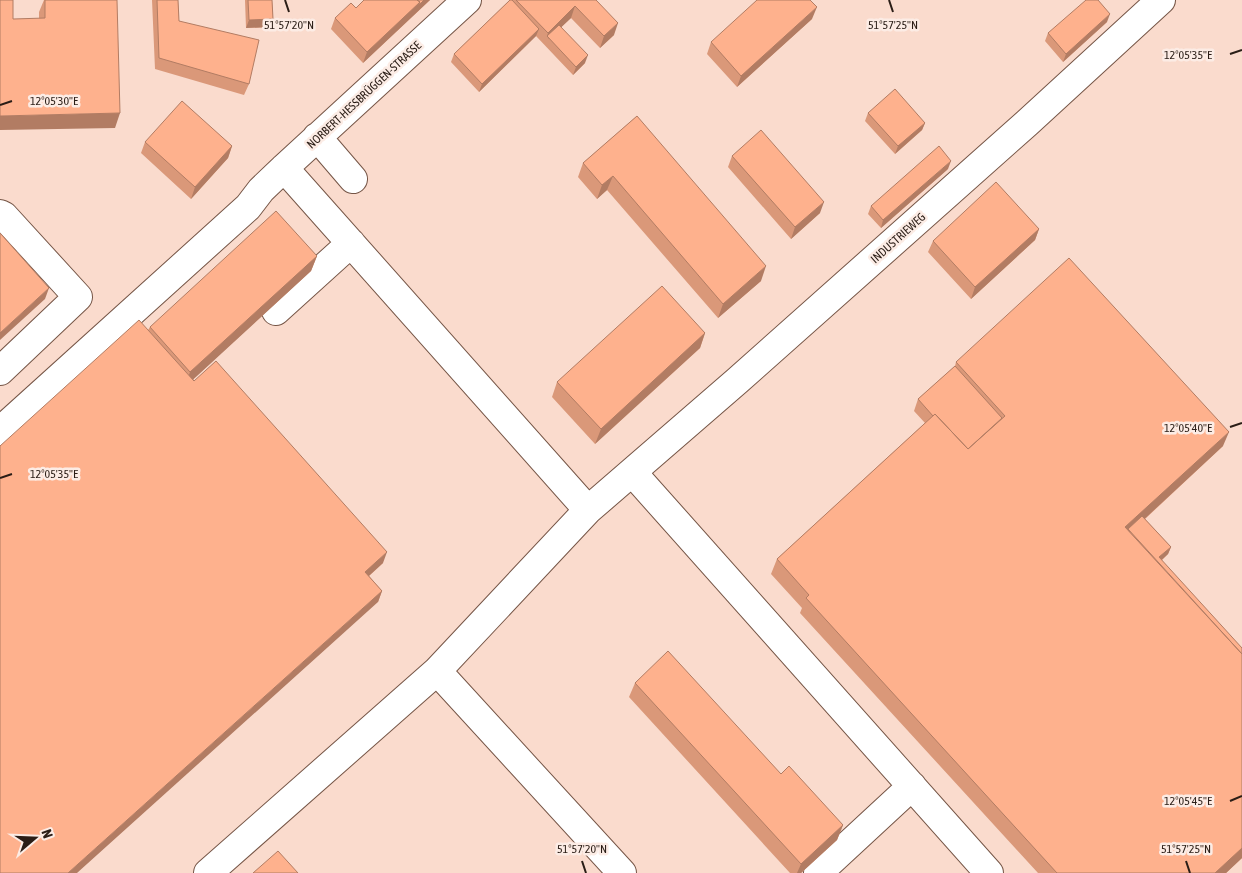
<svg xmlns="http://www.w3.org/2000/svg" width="1242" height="873" font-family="'Asap Condensed',sans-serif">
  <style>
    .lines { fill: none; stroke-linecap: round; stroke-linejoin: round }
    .minor-casing { stroke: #755546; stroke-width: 30 }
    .minor { stroke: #fff; stroke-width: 28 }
    .wall { fill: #da9879 }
    .shaded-wall { fill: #b27c63 }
    .building { fill: #feb18d; stroke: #b27c63 }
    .ticks { fill: none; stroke: #2a1d16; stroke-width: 2 }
    .labels { text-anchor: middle; stroke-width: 5; stroke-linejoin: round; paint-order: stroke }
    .street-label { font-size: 12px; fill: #2a1d16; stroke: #fcece5 }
    .ticks-label { font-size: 12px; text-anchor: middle; fill: #2a1d16; stroke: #fcece5; stroke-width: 5; stroke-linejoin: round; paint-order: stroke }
  </style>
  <rect width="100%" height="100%" fill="#fadbcd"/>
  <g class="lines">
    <!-- minor casing -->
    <g class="minor-casing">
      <path id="minor" d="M 317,137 L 353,179
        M 284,168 L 588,510
        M 0,214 L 4,216 L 78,297 L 0,371
        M 276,311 L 351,243
        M 0,431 L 248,207 L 261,190 L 284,168 L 467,0
        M 632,472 L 989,873
        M 437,671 L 622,873
        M 208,873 L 437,671 L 588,510 L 737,381 L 1027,123 L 1161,0
        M 818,873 L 912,786"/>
    </g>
    <!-- minor -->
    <use href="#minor" class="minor"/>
  </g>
  <!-- wall -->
  <path class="wall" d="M 44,0 L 117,0 L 115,128 L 13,19 L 39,19 L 39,12 Z
    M 152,0 L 178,0 L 179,21 L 249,84 L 244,95 L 155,69 Z
    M 245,0 L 272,0 L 273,19 L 270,27 L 246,28 Z
    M 364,0 L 430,0 L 363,63 L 331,29 L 335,18 L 356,8 Z
    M 510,0 L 596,0 L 614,35 L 600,48 L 571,18 L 561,27 L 585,63 L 573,75 L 536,36 L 479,92 L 451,62 L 454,54 Z
    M 812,19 L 737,87 L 707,54 L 711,42 Z
    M 1107,22 L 1063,62 L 1045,41 L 1048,33 Z
    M 868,113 L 925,123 L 922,130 L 895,154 L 865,121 Z
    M 637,116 L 761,281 L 718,318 L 607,190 L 597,199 L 578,177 L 583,163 Z
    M 145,142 L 232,146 L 228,158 L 191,199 L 141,153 Z
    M 732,156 L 820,213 L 791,239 L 728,167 Z
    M 948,169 L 881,228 L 868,214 L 871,206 Z
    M 1039,229 L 1035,240 L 971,299 L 928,252 L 933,241 Z
    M 317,256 L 311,271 L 193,379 L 383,563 L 369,576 L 382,591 L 378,602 L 148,330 L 150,327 Z
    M 705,333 L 700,348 L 595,444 L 552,397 L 557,382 Z
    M 956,362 L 1223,446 L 1145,519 L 1171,547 L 1168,554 L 1162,560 L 1242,858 L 1226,873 L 1038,873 L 800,613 L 802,608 L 771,574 L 777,559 L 925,423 L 914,411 L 918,399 L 955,366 Z
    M 635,683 L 781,774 L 843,825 L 837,840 L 801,873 L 790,873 L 629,697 Z"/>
  <!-- shaded-wall -->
  <path class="shaded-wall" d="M 424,0 L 430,0 L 363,63 L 367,52 L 420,2 Z
    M 575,6 L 571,18 L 549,39 L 547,36 L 548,33 Z
    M 817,7 L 812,19 L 737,87 L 741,76 Z
    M 1110,14 L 1107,22 L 1063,62 L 1066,54 Z
    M 273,19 L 270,27 L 246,28 L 249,20 Z
    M 618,23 L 614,35 L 600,48 L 604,36 Z
    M 539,29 L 536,36 L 479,92 L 482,84 Z
    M 588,55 L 585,63 L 573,75 L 576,67 Z
    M 120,113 L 115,128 L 0,130 L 0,116 Z
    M 925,123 L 922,130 L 895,154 L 898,146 Z
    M 232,146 L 228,158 L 191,199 L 195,187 Z
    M 951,161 L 948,169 L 881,228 L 883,220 Z
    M 613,176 L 607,190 L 597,199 L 602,185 Z
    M 824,202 L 820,213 L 791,239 L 795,227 Z
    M 1039,229 L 1035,240 L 971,299 L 975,287 Z
    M 317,256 L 311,271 L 185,387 L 190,372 Z
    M 766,266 L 761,281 L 718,318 L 723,304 Z
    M 49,288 L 45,299 L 0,340 L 0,333 Z
    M 705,333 L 700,348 L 595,444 L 601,429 Z
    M 1229,432 L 1223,446 L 1126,536 L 1125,527 Z
    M 1171,547 L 1168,554 L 1156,565 L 1159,557 Z
    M 387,552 L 383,563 L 361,583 L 365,572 Z
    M 382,591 L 378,602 L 77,873 L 68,873 Z
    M 843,825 L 837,840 L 801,873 L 797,873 L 801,864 Z
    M 1242,848 L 1242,858 L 1226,873 L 1215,873 Z"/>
  <!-- building -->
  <path class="building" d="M 0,0 L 13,0 L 13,19 L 45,18 L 45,0 L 117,0 L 120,113 L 0,116 Z
    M 157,0 L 178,0 L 179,21 L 259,40 L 249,84 L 159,58 Z
    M 248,0 L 272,0 L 273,19 L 249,20 Z
    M 364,0 L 417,0 L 420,2 L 367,52 L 335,18 L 351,3 L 356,8 Z
    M 417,0 L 424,0 L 418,6 L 420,2 Z
    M 510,0 L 512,0 L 539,29 L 482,84 L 454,54 Z
    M 516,0 L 596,0 L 618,23 L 604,36 L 575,6 L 548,33 Z
    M 757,0 L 810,0 L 817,7 L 741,76 L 711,42 Z
    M 1086,0 L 1098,0 L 1110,14 L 1066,54 L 1048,33 Z
    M 559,25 L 588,55 L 576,67 L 547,36 Z
    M 895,89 L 925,123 L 898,146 L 868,113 Z
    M 182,101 L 232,146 L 195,187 L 145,142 Z
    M 637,116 L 766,266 L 723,304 L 613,176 L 602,185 L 583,163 Z
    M 761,130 L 824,202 L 795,227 L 732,156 Z
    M 939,146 L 951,161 L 883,220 L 871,206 Z
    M 996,182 L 1039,229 L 975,287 L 933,241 Z
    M 276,211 L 317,256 L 190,372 L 150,327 Z
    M 0,233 L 49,288 L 0,333 Z
    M 1069,258 L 1229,432 L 1125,527 L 1242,654 L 1242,848 L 1215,873 L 1057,873 L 806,598 L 809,595 L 777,559 L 935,414 L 968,449 L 1005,416 L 956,362 Z
    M 662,286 L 705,333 L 601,429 L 557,382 Z
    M 139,320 L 194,381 L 216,361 L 387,552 L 365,572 L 382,591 L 68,873 L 0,873 L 0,446 Z
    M 955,366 L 1002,418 L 968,449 L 935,414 L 933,416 L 918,399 Z
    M 1142,516 L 1171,547 L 1159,557 L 1242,648 L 1242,654 L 1128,529 Z
    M 668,651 L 781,774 L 789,766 L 843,825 L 801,864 L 635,683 Z
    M 278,851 L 298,873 L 253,873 Z"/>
  <!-- ticks -->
  <path class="ticks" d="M 285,0 L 289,12M 889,0 L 893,12M 1230,54 L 1242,50M 0,105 L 12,101M 1230,427 L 1242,423M 0,478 L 12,474M 1230,801 L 1242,796M 582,861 L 586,873M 1186,861 L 1190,873"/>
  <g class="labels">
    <!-- street labels -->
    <g class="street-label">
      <text transform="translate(364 95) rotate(-43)" y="4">NORBERT-HESSBRÜGGEN-STRASSE</text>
      <text transform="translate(898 238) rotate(-42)" y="4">INDUSTRIEWEG</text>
    </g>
  </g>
  <g class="ticks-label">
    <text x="289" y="29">51°57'20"N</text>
    <text x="893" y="29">51°57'25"N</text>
    <text x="1188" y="59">12°05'35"E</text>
    <text x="54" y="105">12°05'30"E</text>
    <text x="1188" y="432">12°05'40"E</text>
    <text x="54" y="478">12°05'35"E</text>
    <text x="1188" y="805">12°05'45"E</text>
    <text x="582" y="853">51°57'20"N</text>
    <text x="1186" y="853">51°57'25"N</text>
  </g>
  <!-- north arrow -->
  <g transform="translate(35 838) rotate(71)" stroke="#fcece5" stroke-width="4" paint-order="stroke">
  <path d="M0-4L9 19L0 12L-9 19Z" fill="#2a1d16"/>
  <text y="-8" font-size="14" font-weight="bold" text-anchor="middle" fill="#2a1d16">N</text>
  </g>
</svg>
